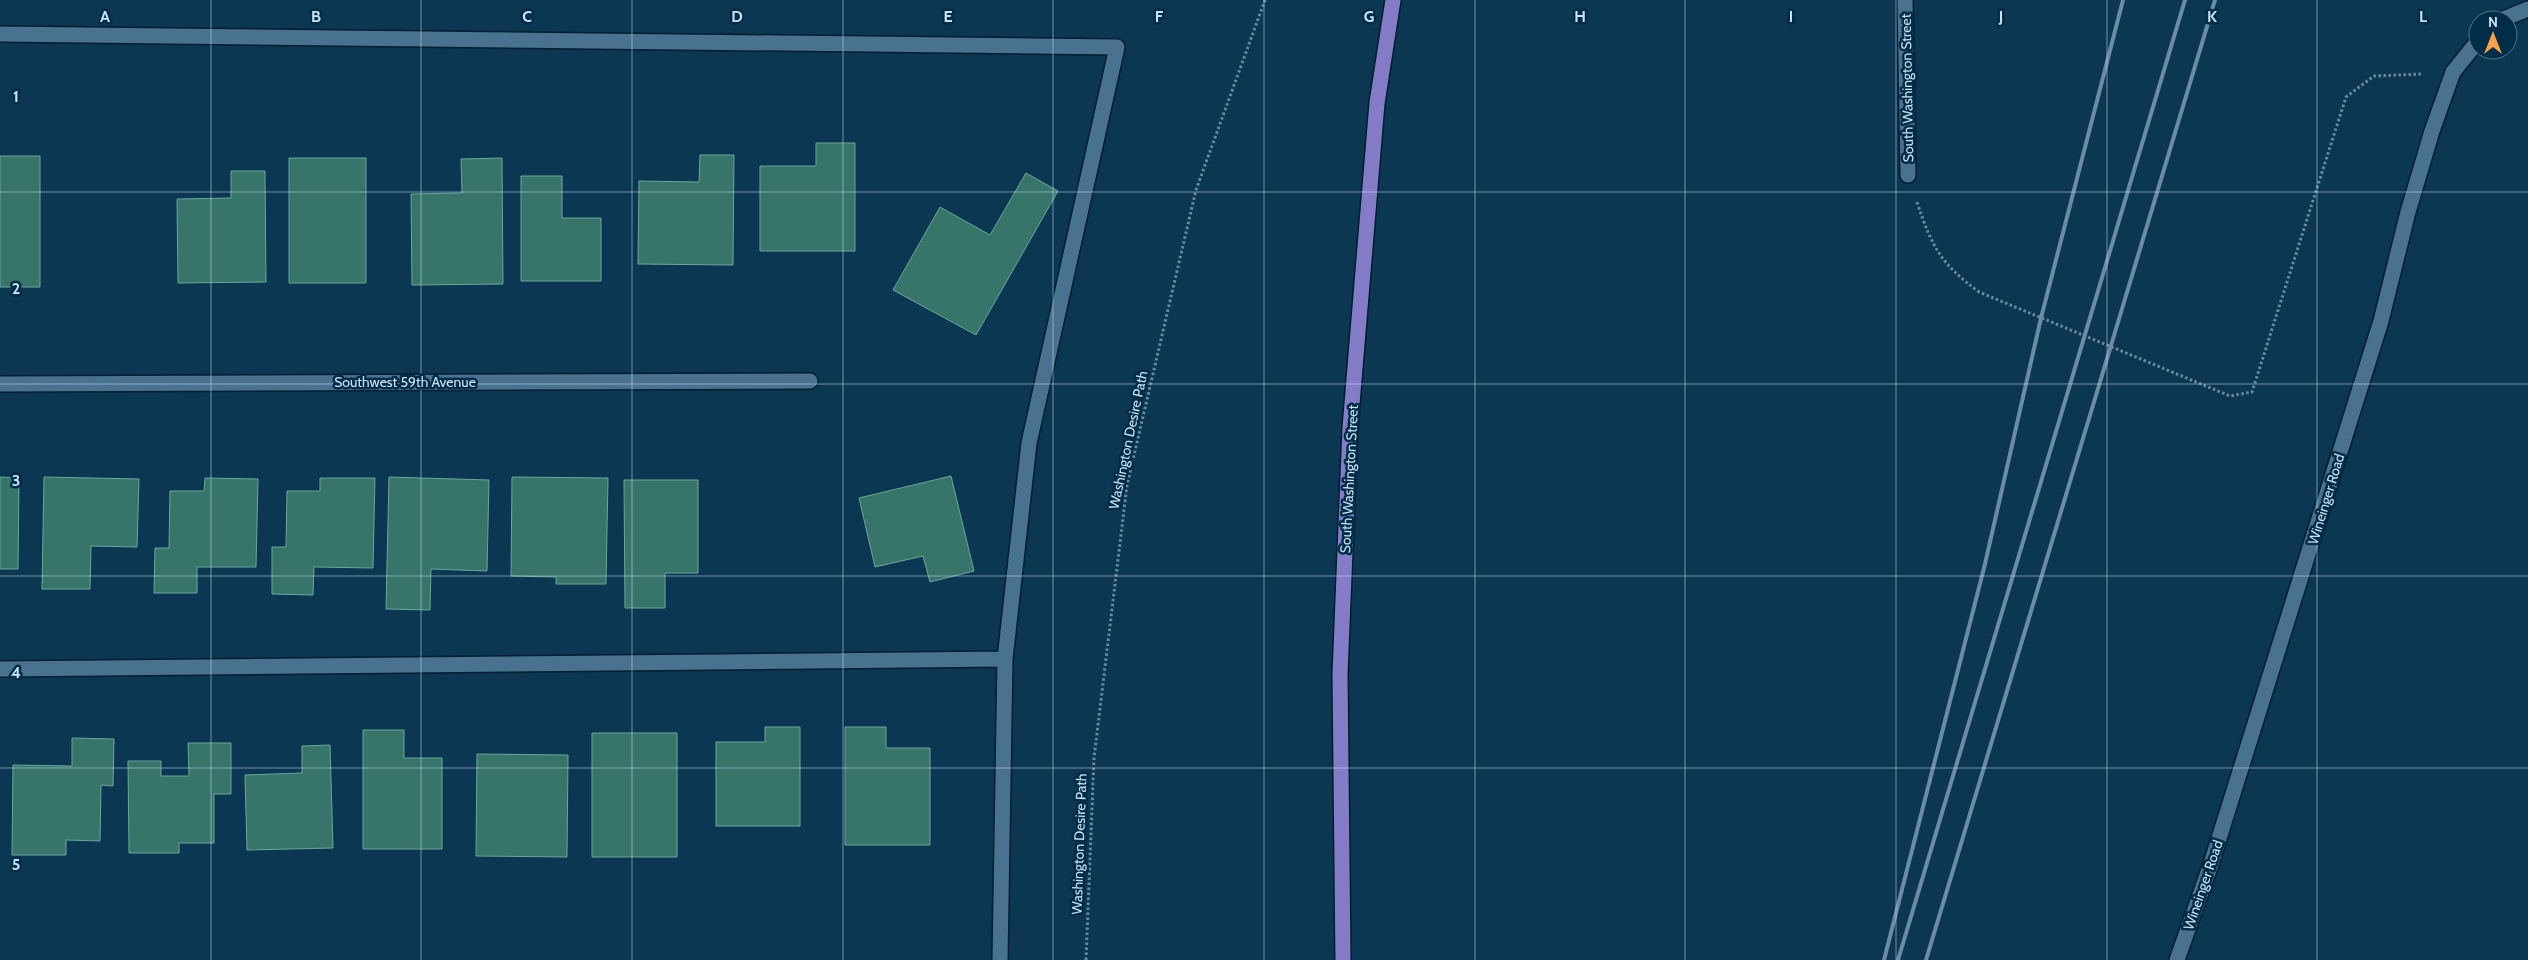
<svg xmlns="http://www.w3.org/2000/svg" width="2528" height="960" font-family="Cabin,sans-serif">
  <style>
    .building { fill: #37746a; stroke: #6aa79b }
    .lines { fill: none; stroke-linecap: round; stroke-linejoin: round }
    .minor-casing { stroke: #001e31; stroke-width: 18 }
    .major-casing { stroke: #001e31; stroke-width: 18 }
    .path { stroke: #68899f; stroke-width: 3; stroke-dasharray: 2.5 2.5; stroke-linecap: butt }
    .minor { stroke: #487290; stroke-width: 15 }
    .major { stroke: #847cc7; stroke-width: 15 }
    .rail { stroke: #6b8ca2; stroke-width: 4 }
    .grid { fill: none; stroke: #cae0f1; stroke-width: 1; stroke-opacity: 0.55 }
    .labels { text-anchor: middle; stroke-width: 5; stroke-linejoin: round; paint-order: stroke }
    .street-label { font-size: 14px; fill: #cae0f1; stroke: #002d47 }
    .grid-label { font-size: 16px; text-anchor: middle; font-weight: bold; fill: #cae0f1; stroke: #002d47; stroke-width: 5; stroke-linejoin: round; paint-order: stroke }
  </style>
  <rect width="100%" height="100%" fill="#0b3752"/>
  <!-- building -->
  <path class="building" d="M 816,143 L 855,143 L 855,251 L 760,251 L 760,166 L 816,166 Z
    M 700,155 L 734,155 L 733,265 L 638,264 L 639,181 L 699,182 Z
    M 0,156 L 40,156 L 40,287 L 0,287 Z
    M 289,158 L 366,158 L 366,283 L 289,283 Z
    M 502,158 L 503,284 L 412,285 L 411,194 L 462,193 L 461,159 Z
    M 231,171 L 265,171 L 266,282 L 178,283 L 177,199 L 231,198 Z
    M 1026,173 L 1058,191 L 976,335 L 893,290 L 940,207 L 990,235 Z
    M 521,176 L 562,176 L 562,218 L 601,218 L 601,281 L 521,281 Z
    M 951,476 L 974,571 L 930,582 L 923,556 L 875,567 L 859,498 Z
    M 0,477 L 19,478 L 18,569 L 0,569 Z
    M 44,477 L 139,479 L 137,547 L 91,546 L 90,589 L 42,589 Z
    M 389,477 L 489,480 L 487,571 L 431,569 L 430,610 L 386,609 Z
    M 512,477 L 608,478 L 606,584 L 556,584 L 556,577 L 511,576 Z
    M 205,478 L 258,479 L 256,567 L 197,567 L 197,593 L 154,593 L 155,548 L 169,548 L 170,491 L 204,491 Z
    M 320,478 L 375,478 L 373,568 L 314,567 L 313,595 L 272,594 L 272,547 L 286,547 L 287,491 L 320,491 Z
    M 624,480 L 698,480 L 698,573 L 665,573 L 665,608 L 625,608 Z
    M 765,727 L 800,727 L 800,826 L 716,826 L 716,742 L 765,742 Z
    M 845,727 L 886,727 L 886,748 L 930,748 L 930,845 L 845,845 Z
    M 363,730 L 404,730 L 404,758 L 442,758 L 442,849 L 363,849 Z
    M 592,733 L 677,733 L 677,857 L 592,857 Z
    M 72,738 L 114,739 L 113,786 L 101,785 L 100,841 L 66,840 L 66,855 L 12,855 L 13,765 L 72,766 Z
    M 188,743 L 231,743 L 231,794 L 214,794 L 214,843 L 179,843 L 179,853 L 129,853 L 128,761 L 161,761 L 161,776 L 189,776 Z
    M 330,745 L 333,848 L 247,850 L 245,775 L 302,773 L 302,746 Z
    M 477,754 L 568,755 L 567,857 L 476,856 Z"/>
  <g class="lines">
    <!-- minor casing -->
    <g class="minor-casing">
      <path id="minor" d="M 1905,0 L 1908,175
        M 2501,20 L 2528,9
        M 0,34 L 1117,47 L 1029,443 L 1005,659 L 1000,960
        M 0,384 L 810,381
        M 0,669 L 1005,659
        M 2177,960 L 2211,864 L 2381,321 L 2408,212 L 2432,131 L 2453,72 L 2478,41"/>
    </g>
    <!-- major casing -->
    <g class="major-casing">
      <path id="major" d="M 1343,960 L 1340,674 L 1350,428 L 1377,103 L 1393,0"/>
    </g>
    <!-- path -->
    <path class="path" d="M 1917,202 C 1932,247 1940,263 1979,292 L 2230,396 L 2252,392 L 2346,97 L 2374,76 L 2422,74
      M 1086,960 L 1094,758 L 1127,485 L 1196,190 L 1265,0"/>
    <!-- minor -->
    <use href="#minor" class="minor"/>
    <!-- major -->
    <use href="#major" class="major"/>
    <!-- rail -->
    <path class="rail" d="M 1884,960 L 1985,564 L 2041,318 L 2123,0
      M 1898,960 L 2185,0
      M 1926,960 L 2215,0"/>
  </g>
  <!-- grid -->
  <path class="grid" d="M 211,0 L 211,960M 421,0 L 421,960M 632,0 L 632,960M 843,0 L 843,960M 1053,0 L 1053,960M 1264,0 L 1264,960M 1475,0 L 1475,960M 1685,0 L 1685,960M 1896,0 L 1896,960M 2107,0 L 2107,960M 2317,0 L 2317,960M 0,192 L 2528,192M 0,384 L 2528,384M 0,576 L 2528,576M 0,768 L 2528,768"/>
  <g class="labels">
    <!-- street labels -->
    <g class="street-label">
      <text transform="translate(1907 88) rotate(-91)" y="5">South Washington Street</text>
      <text x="405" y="387">Southwest 59th Avenue</text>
      <text transform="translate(1128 440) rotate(-78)" y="5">Washington Desire Path</text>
      <text transform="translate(1349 479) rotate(-87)" y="5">South Washington Street</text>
      <text transform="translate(2326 499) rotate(-73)" y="5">Wineinger Road</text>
      <text transform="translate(1079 844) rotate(-88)" y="5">Washington Desire Path</text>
      <text transform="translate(2203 885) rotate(-71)" y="5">Wineinger Road</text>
    </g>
  </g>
  <g class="grid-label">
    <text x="105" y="22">A</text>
    <text x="316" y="22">B</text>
    <text x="527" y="22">C</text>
    <text x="737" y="22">D</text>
    <text x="948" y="22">E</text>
    <text x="1159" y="22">F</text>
    <text x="1369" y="22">G</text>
    <text x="1580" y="22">H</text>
    <text x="1791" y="22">I</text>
    <text x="2001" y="22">J</text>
    <text x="2212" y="22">K</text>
    <text x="2423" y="22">L</text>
    <text x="16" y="102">1</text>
    <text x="16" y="294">2</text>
    <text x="16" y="486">3</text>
    <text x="16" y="678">4</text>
    <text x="16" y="870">5</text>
  </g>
  <!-- north arrow -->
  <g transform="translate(2493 35)"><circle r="24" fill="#002d47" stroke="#51758b"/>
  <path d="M0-4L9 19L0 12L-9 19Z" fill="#f9a04d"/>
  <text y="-8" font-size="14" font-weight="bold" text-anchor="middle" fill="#cae0f1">N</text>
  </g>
</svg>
